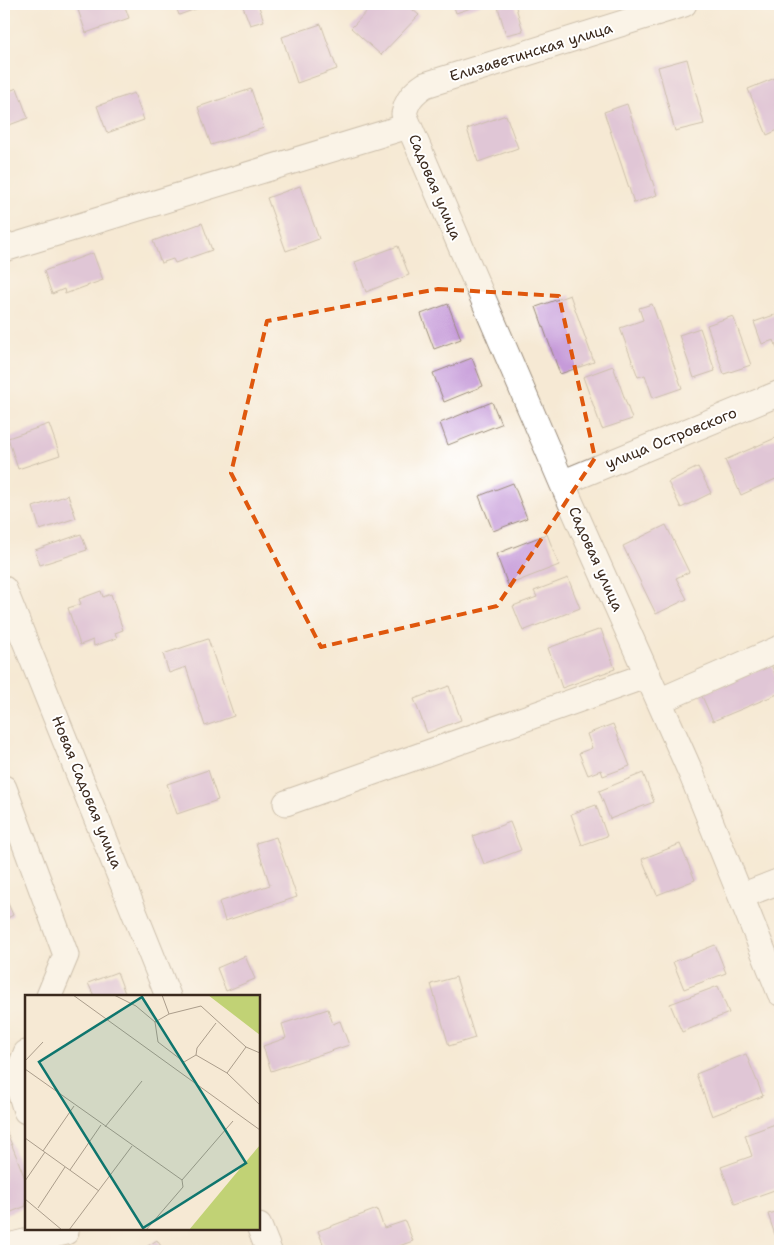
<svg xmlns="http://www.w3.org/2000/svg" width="784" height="1255" font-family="'Shantell Sans',sans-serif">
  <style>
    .building { fill: #c69bd9 }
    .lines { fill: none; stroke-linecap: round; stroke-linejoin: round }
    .minor-casing { stroke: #988a79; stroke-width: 27 }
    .minor { stroke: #fff; stroke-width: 25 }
    .marked { fill: none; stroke: #df570d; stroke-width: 4; stroke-dasharray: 10 6; stroke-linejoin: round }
    .labels { text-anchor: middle; stroke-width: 4; stroke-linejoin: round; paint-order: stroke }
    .street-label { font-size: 15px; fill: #3b2a1e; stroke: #fff }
    .inset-road { fill: none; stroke: #ab9d8b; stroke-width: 1 }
    .view { fill: #0f766e; fill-opacity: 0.15; stroke: #0f766e; stroke-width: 2.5 }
    .inset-edge { fill: none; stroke: #3b2a1e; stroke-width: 2.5 }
  </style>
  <rect width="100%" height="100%" fill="#fff"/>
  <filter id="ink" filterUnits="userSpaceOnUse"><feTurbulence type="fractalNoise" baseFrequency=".02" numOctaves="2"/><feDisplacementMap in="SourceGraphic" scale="10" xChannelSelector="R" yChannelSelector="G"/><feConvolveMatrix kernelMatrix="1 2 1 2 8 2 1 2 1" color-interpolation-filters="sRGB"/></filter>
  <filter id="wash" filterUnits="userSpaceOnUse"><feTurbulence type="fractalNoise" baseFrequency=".0096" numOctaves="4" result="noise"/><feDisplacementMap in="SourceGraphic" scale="20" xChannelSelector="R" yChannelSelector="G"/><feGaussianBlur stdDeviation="1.12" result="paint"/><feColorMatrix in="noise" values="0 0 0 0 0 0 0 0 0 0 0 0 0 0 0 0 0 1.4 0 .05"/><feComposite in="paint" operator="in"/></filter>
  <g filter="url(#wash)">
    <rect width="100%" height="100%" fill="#f6e9d4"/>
    <g id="blocks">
      <!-- building -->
      <path class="building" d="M 76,4 L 124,4 L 129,18 L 86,33 Z
        M 175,4 L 200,4 L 201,7 L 179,15 Z
        M 242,4 L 258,4 L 264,21 L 250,25 Z
        M 374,4 L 406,4 L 419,15 L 381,55 L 351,28 Z
        M 453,4 L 483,4 L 456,13 Z
        M 508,4 L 515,4 L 523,31 L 506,35 L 498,7 Z
        M 321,24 L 337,69 L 297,83 L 282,37 Z
        M 687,59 L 704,124 L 675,131 L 658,67 Z
        M 780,76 L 780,129 L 767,135 L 748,89 Z
        M 17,88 L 28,118 L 4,127 L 4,93 Z
        M 251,89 L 264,128 L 211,145 L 198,107 Z
        M 134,93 L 144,120 L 107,133 L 97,106 Z
        M 627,104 L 657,195 L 634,203 L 604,112 Z
        M 506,115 L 518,148 L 478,162 L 467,129 Z
        M 300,186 L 319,239 L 286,251 L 267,198 Z
        M 202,223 L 212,250 L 175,263 L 173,259 L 161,263 L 153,241 Z
        M 398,246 L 409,275 L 366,292 L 355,262 Z
        M 93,253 L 103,280 L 65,294 L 64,289 L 52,294 L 44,271 Z
        M 570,295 L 594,362 L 560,374 L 536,307 Z
        M 448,304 L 461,339 L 434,349 L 421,314 Z
        M 652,304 L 682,388 L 653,398 L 645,375 L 638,377 L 620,328 L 643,320 L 639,308 Z
        M 780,313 L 780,356 L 774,340 L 762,344 L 754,322 Z
        M 733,316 L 751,365 L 724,374 L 707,325 Z
        M 700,328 L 715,371 L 694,378 L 679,335 Z
        M 472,358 L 483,386 L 444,402 L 433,373 Z
        M 613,366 L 632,419 L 602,429 L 583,377 Z
        M 492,402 L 501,424 L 448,445 L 440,423 Z
        M 49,424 L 60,455 L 18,469 L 8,438 Z
        M 780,436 L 780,477 L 741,495 L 725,460 Z
        M 698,467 L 711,493 L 681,508 L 668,482 Z
        M 513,483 L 527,518 L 493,531 L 479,496 Z
        M 68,495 L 76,518 L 40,530 L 33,507 Z
        M 666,525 L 689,572 L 676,578 L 687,599 L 656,614 L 623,546 Z
        M 81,534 L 87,550 L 40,565 L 35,550 Z
        M 547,534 L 559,565 L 508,585 L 496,554 Z
        M 568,578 L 580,608 L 523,631 L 513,606 L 537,597 L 534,591 Z
        M 101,591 L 103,597 L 111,594 L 123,630 L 115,633 L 117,638 L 94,646 L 93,640 L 80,645 L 68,608 L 81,604 L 79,599 Z
        M 601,629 L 615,669 L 562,688 L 548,648 Z
        M 208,639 L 234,716 L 205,726 L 186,667 L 169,673 L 163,654 Z
        M 771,664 L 780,687 L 780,693 L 713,721 L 701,694 Z
        M 449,686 L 461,720 L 427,733 L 414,699 Z
        M 613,724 L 630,766 L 603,776 L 601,770 L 588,775 L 579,753 L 592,748 L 587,734 Z
        M 208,770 L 218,800 L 177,814 L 167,784 Z
        M 643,773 L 654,802 L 610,819 L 599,791 Z
        M 596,805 L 607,836 L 582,845 L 571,814 Z
        M 510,822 L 521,850 L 484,864 L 473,836 Z
        M 276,837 L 297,897 L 225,921 L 219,902 L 270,885 L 256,843 Z
        M 680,844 L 695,880 L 657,895 L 642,859 Z
        M 4,894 L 13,915 L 4,920 Z
        M 715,945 L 726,973 L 684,989 L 673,962 Z
        M 245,956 L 255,979 L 226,991 L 217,968 Z
        M 117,972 L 126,996 L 94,996 L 88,983 Z
        M 456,977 L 475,1038 L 449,1046 L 431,984 Z
        M 718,986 L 729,1013 L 682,1032 L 670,1004 Z
        M 328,1009 L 333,1024 L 340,1021 L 349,1045 L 271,1071 L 263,1046 L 286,1038 L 282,1024 Z
        M 746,1054 L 763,1096 L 712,1116 L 696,1074 Z
        M 778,1123 L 780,1129 L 780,1188 L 735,1204 L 721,1167 L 752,1156 L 745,1135 Z
        M 4,1125 L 26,1181 L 26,1206 L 4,1215 Z
        M 377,1209 L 384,1228 L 405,1221 L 413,1241 L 385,1251 L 326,1251 L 318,1231 Z
        M 780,1211 L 780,1234 L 775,1235 L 768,1214 Z
        M 157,1240 L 164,1251 L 140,1251 Z"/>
    </g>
  </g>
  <g filter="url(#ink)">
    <use href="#blocks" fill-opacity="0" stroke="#988a79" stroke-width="1"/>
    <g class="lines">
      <!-- minor casing -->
      <g class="minor-casing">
        <path id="minor" d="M 684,4 L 425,85 C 413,93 407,100 404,114 L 562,483 L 691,773 L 780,993
          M 4,249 L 408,126
          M 562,483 L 780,393
          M 4,589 L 168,996
          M 659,701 L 780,648
          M 4,788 L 66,955 L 49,996
          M 286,803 L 648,675
          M 741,896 L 780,881
          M 26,1053 L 16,1079 L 26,1111
          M 259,1226 L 269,1251
          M 4,1247 L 66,1232"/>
      </g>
      <!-- minor -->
      <use href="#minor" class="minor"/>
    </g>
  </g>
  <!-- marked area -->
  <path d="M0 0H784V1255H0ZM 438,289 L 559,296 L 595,458 L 497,606 L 321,647 L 231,473 L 267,321 Z" fill="#f6e9d4" fill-opacity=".55" fill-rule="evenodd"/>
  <path class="marked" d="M 438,289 L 559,296 L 595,458 L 497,606 L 321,647 L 231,473 L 267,321 Z"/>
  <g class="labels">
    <!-- street labels -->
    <g class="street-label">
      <text transform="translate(531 52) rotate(-17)" y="5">Елизаветинская улица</text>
      <text transform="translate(435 187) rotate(67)" y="5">Садовая улица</text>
      <text transform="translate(671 438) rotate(-22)" y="5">улица Островского</text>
      <text transform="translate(596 559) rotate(66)" y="5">Садовая улица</text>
      <text transform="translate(87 792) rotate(68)" y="5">Новая Садовая улица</text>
    </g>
  </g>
  <!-- overview -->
  <g transform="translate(25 995)">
    <rect width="235" height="235" fill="#f6e9d4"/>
    <path d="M 183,0 L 235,0 L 235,40 ZM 235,150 L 235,235 L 164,235 L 208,182 Z" fill="#c1d275"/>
    <path class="inset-road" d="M 48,0 L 235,135M 89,0 L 111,11 L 130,27 L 133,47 L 159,67 L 171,60 L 202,78 L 235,110M 137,0 L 144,19 L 176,11 L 221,52 L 235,58M 130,27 L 144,19M 171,60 L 172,53 L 191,28M 0,66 L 18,47M 0,74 L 157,185M 202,78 L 221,52M 80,132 L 117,86M 0,143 L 74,196M 18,156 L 49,111M 45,175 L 76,130M 157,185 L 208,126M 0,186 L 20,157M 0,204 L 37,235M 13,213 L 40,172M 44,235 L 107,151M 121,235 L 158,192 L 157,185"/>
    <path class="view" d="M 117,2 L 221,168 L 118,233 L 14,67 Z"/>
    <rect width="235" height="235" class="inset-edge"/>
  </g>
  <!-- margin -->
  <rect width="784" height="1255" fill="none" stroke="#fff" stroke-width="20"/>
</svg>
